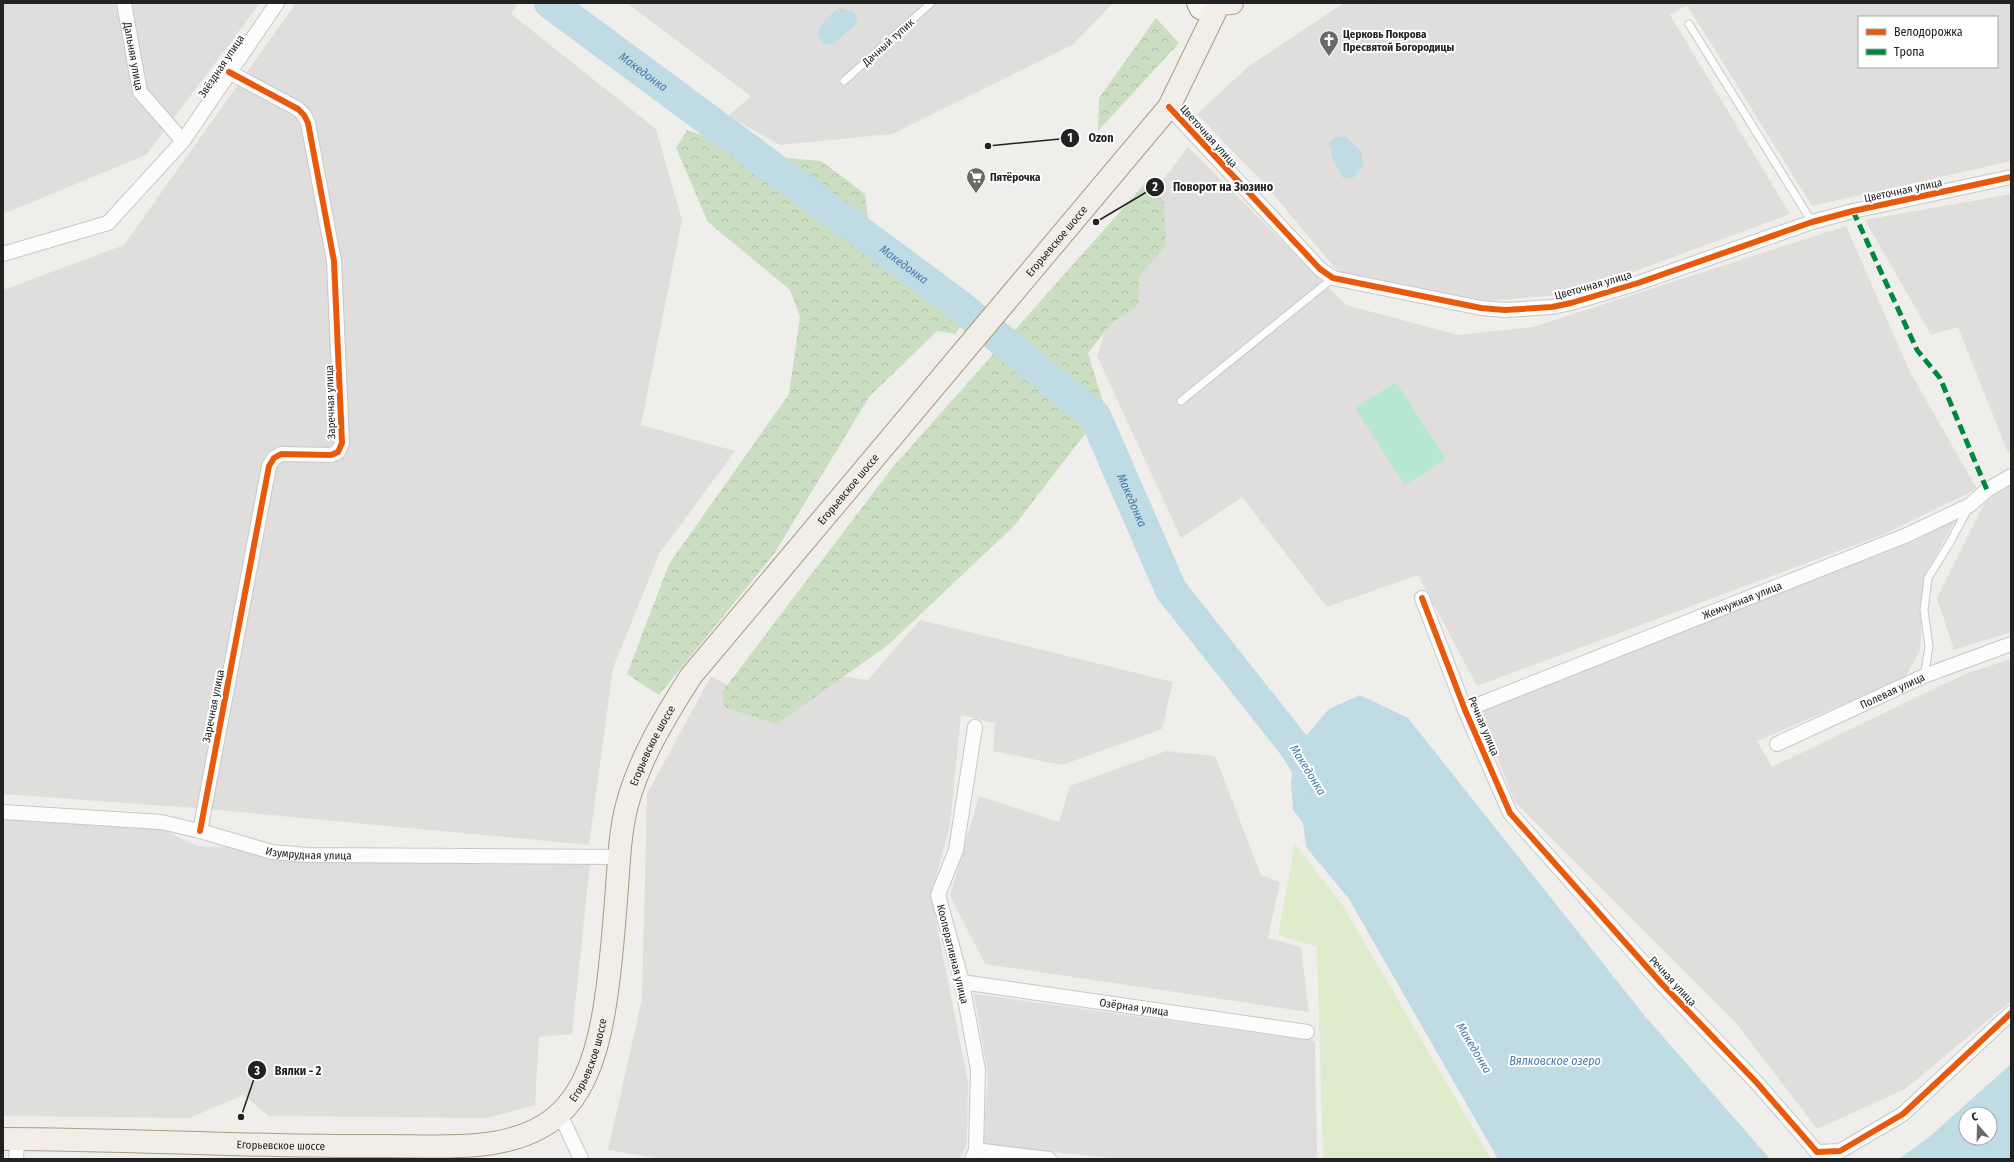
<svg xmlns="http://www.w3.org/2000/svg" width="2014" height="1162" font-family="'Fira Sans Condensed',sans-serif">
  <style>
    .residential { fill: #dfdedc; fill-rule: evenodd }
    .religious { fill: #dededc }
    .grass { fill: #ddeccb }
    .forest { fill: url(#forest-crowns) }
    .pitch { fill: #b7e6d2 }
    .water { fill: #bfdbe3; fill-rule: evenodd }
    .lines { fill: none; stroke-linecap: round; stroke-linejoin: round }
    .river { stroke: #bfdbe3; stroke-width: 32 }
    .service-casing { stroke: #c9c8c7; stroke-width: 9 }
    .minor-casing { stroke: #c9c8c7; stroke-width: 16 }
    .secondary-casing { stroke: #999a82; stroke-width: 22 }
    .primary-casing { stroke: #a79c86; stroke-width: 24 }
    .service { stroke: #fdfcfc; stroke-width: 7 }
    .minor { stroke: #fdfcfc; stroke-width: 14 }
    .secondary { stroke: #f4f4ed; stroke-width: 20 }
    .primary { stroke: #f3ede7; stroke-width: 22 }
    .quiet { stroke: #00873e; stroke-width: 5; stroke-dasharray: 10 5; stroke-linecap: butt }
    .cycleway-casing { stroke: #fff; stroke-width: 8 }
    .cycleway { stroke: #e8590c; stroke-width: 6 }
    .labels { text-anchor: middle; stroke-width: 4; stroke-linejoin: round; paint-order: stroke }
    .poi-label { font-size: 11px; font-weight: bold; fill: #222; stroke: #fff; text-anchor: start }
    .street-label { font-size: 11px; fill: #222; stroke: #fff }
    .water-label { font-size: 12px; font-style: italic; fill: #4a7aab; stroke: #fff }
    .leader { fill: none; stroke: #222; stroke-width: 1.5 }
    .callout-dot { fill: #222; stroke: #fff; stroke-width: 1.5 }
    .mark-label { font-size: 12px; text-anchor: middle; font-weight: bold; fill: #fff }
    .callout-label { font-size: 12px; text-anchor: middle; font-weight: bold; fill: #222; stroke: #fff; stroke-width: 4; stroke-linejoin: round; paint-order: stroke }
  </style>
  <defs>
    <pattern id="forest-crowns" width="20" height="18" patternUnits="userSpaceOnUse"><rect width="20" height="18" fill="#cbdec1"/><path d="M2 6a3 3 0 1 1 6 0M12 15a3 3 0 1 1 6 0" fill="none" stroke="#aebea6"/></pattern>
  </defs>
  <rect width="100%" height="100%" fill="#f0eeeb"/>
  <!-- residential -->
  <path class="residential" d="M 3,3 L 260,3 L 146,155 L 3,214 Z
    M 296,3 L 518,3 L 511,14 L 656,129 L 682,220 L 641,425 L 735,451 L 659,554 L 613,668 L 589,845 L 207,809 L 3,794 L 3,290 L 124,245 Z
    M 627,3 L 1113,3 L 1072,45 L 892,134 L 780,145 L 728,116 L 751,96 Z
    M 1368,3 L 2011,3 L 2011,161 L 1812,206 L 1687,5 L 1670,15 L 1790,214 L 1573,294 L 1488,301 L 1340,274 L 1268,188 L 1420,97 ZM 1859,17 L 1997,17 L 1997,67 L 1859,67 Z
    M 1188,147 L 1346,305 L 1458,335 L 1533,327 L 1846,226 L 1910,372 L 1977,489 L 1882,535 L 1477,686 L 1418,575 L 1327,607 L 1242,497 L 1181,538 L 1097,356 L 1147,201 Z
    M 2011,194 L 2011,452 L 2008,453 L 1958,327 L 1931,335 L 1865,220 Z
    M 2011,485 L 2011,632 L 1954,650 L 1937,598 L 1985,502 Z
    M 1958,516 L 1925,574 L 1920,650 L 1905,678 L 1757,741 L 1772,767 L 1965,674 L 2011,659 L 2011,1001 L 1905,1089 L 1817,1129 L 1737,1024 L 1515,802 L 1479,712 L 1917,540 Z
    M 920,620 L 1173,682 L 1162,729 L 1062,765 L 993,751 L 995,723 L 961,715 L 950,825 L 931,895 L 968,1082 L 967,1144 L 960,1159 L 662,1159 L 608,1150 L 642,999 L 647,794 L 711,676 L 786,717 L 834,675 L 868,680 Z
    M 1166,751 L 1215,756 L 1261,875 L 1280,882 L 1268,938 L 1301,947 L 1309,1012 L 985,964 L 950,896 L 979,796 L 1059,822 L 1070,786 Z
    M 3,812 L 131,814 L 197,846 L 590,864 L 572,1034 L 539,1037 L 535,1105 L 487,1118 L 269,1116 L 243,1095 L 190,1118 L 3,1116 Z
    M 974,994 L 1315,1041 L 1317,1159 L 1122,1159 L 983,1145 L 988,1076 Z"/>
  <!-- religious -->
  <path class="religious" d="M 1344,3 L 1368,3 L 1421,97 L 1268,188 L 1197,114 L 1248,67 Z"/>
  <!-- grass -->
  <path class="grass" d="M 1295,844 L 1343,906 L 1491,1159 L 1323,1159 L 1317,947 L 1278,935 Z"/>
  <!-- forest -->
  <path class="forest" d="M 1156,18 L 1179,43 L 1098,131 L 1099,98 Z
    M 687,130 L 765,156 L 821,161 L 865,194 L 874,259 L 963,322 L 955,334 L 937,331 L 869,397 L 774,554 L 659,695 L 627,674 L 669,564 L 789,394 L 800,317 L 790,290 L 708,222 L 676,148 Z
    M 1149,179 L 1164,202 L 1166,246 L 1139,277 L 1138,305 L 1112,323 L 1088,353 L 1105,408 L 1014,526 L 888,645 L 777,724 L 725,708 L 722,692 L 892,468 Z"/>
  <!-- pitch -->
  <path class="pitch" d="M 1396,382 L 1446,459 L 1405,485 L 1355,408 Z"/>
  <!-- water -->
  <path class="water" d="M 839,8 L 854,12 L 858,22 L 832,45 L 823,44 C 820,40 817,36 818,32 C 819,25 834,11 839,8 Z
    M 1345,136 L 1361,151 L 1363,167 L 1353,178 L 1343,178 L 1333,160 L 1329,144 L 1334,138 Z
    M 1360,695 L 1408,718 L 1644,1015 L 1770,1159 L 1498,1159 L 1349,899 L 1306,847 L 1303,823 L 1293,810 L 1291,783 L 1296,748 L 1329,709 Z
    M 2011,1064 L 2011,1159 L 1899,1159 L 1928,1138 ZM 1966,1114 L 1990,1114 L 1990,1138 L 1966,1138 Z"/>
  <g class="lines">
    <!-- river -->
    <path class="river" id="s1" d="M 550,3 L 956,303 L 1095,416 L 1171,590 L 1296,748 L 1318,785"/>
    <!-- service casing -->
    <g class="service-casing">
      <path id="service" d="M 1689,24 L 1812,222
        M 844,81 L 931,3
        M 1181,401 L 1333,278
        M 1924,676 L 1929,647 L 1924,610 L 1928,578 L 1949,544 L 1969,507"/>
    </g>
    <!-- minor casing -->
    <g class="minor-casing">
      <g id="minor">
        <path id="s2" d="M 124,3 L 140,92 L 183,141"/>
        <path d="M 1169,107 L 1320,269 L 1333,278 L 1481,308 L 1505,310 L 1552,307 L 1571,303 L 1638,283 L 1812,222 L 1853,211 L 2011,177"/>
        <path d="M 3,254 L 108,223 L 183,141 L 277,3"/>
        <path d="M 1422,598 L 1465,710 L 1510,813 L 1661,983 L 1757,1083 L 1817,1152 L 1840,1151 L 1903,1114 L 2011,1013"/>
        <path id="s3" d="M 1465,710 L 1907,535 L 1970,505 L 1987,490 L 2011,476"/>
        <path id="s4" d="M 1777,744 L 1924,676 L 2011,644"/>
        <path id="s5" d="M 3,812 L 161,822 L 200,831 L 272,852 L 307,855 L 619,857"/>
        <path d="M 200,831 L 269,466 L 274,458 L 281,454 L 331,455 L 338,452 L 342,443 L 334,261 L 308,123 L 304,115 L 298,109 L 229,72"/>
        <path id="s6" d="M 962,982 L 1307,1032"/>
        <path d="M 560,1114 L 581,1159"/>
        <path d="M 976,1150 L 1049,1159"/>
        <path d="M 16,1159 L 17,1139"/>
        <path d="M 972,1159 L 976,1150 L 978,1070 L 962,982 L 938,895 L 956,850 L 975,727"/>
      </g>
    </g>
    <!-- secondary casing -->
    <g class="secondary-casing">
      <path id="secondary" d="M 1197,3 L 1200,9 L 1219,4"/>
    </g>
    <!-- primary casing -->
    <g class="primary-casing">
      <g id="primary">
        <path id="s7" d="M 3,1139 C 127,1139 251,1147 376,1146 C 429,1145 496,1154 543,1126 C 583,1103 597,1053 604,1011 C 611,970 614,929 617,887 C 619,860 620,832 627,805 C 640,757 665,717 691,676 L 1169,107 L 1219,4 L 1232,3"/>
      </g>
    </g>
    <!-- service -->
    <use href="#service" class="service"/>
    <!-- minor -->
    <use href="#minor" class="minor"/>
    <!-- secondary -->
    <use href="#secondary" class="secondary"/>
    <!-- primary -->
    <use href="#primary" class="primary"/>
    <!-- quiet -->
    <path class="quiet" d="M 1853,211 L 1917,350 L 1940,378 L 1987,490"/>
    <!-- cycleway casing -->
    <g class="cycleway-casing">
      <path id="cycleway" d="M 1169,107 L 1320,269 L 1333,278 L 1481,308 L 1505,310 L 1552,307 L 1571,303 L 1638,283 L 1812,222 L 1853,211 L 2011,177
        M 1422,598 L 1465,710 L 1510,813 L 1661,983 L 1757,1083 L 1817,1152 L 1840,1151 L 1903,1114 L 2011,1013
        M 200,831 L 269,466 L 274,458 L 281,454 L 331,455 L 338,452 L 342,443 L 334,261 L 308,123 L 304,115 L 298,109 L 229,72"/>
    </g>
    <!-- cycleway -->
    <use href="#cycleway" class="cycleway"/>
  </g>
  <!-- icons -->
  <defs>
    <g id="church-pin" transform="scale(1)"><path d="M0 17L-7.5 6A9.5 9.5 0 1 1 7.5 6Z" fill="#6a6968" stroke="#fff"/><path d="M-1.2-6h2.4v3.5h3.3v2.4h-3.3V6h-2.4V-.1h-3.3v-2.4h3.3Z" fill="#fff"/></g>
    <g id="supermarket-pin" transform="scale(1)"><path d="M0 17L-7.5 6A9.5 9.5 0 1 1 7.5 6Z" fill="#6a6968" stroke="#fff"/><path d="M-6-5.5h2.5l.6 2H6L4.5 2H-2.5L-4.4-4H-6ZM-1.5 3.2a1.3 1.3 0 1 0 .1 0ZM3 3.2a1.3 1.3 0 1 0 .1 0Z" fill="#fff"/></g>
  </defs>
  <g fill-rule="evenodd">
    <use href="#church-pin" x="1329" y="40"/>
    <use href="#supermarket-pin" x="976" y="177"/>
  </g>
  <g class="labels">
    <!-- poi labels -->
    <g class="poi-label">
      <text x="1343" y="38">Церковь Покрова<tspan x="1343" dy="13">Пресвятой Богородицы</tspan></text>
      <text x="990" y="181">Пятёрочка</text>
    </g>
    <!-- street labels -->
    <g class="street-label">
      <text transform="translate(888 42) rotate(-42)" y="4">Дачный тупик</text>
      <text dy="4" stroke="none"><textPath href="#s2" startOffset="54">Дальняя улица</textPath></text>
      <text transform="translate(221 66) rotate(-56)" y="4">Звёздная улица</text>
      <text transform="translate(1209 136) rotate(48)" y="4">Цветочная улица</text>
      <text transform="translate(1903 190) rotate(-12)" y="4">Цветочная улица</text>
      <text dy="4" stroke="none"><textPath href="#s7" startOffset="1598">Егорьевское шоссе</textPath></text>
      <text transform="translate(1593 285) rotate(-16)" y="4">Цветочная улица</text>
      <text transform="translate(330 402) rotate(-92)" y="4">Заречная улица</text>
      <text dy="4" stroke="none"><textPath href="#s7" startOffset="1274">Егорьевское шоссе</textPath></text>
      <text dy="4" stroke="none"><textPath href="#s3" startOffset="298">Жемчужная улица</textPath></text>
      <text dy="4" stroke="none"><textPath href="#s4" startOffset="127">Полевая улица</textPath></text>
      <text transform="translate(213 706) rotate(-79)" y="4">Заречная улица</text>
      <text transform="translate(1484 726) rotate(67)" y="4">Речная улица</text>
      <text dy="4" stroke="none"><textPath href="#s7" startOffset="950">Егорьевское шоссе</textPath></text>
      <text dy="4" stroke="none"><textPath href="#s5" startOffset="310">Изумрудная улица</textPath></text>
      <text transform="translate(953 954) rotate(76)" y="4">Кооперативная улица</text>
      <text transform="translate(1673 981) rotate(47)" y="4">Речная улица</text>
      <text dy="4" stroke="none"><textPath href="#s6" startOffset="174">Озёрная улица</textPath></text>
      <text dy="4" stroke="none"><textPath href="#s7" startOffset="626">Егорьевское шоссе</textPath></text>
      <text dy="4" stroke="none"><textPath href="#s7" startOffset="278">Егорьевское шоссе</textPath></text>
    </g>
    <!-- water labels -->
    <g class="water-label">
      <text dy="4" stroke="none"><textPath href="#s1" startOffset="116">Македонка</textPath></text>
      <text dy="4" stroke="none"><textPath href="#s1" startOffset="440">Македонка</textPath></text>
      <text dy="4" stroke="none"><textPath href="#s1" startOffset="776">Македонка</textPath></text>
      <text transform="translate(1308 770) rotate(58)" y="4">Македонка</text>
      <text transform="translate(1474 1048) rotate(59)" y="4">Македонка</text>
      <text x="1555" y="1065">Вялковское озеро</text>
    </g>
  </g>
  <!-- callouts -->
  <path class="leader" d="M988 146L1070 138M1096 222L1155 187M241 1117L257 1070"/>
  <g class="callout-dot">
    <circle cx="988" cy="146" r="4"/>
    <circle cx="1096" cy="222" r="4"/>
    <circle cx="241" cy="1117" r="4"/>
    <circle cx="1070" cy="138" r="10"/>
    <circle cx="1155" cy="187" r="10"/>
    <circle cx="257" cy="1070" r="10"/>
  </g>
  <g class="mark-label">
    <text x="1070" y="142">1</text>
    <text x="1155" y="191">2</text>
    <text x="257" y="1075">3</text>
  </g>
  <g class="callout-label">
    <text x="1101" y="142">Ozon</text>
    <text x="1223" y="191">Поворот на Зюзино</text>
    <text x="298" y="1075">Вялки - 2</text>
  </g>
  <!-- border -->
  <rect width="2014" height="1162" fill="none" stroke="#222222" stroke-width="8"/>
  <!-- legend -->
  <rect x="1858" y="16" width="140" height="52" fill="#ffffff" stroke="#a7a7a7"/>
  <rect x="1866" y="29" width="20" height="6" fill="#e8590c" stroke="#a7a7a7"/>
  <text x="1894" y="36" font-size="12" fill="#222222">Велодорожка</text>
  <rect x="1866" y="49" width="20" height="6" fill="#00873e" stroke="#a7a7a7"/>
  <text x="1894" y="56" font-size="12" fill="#222222">Тропа</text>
  <!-- north arrow -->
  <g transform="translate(1978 1126) rotate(340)"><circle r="19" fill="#ffffff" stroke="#a7a7a7"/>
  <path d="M0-3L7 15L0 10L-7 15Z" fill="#6a6968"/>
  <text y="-6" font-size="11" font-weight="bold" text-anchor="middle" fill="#222222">С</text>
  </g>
</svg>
